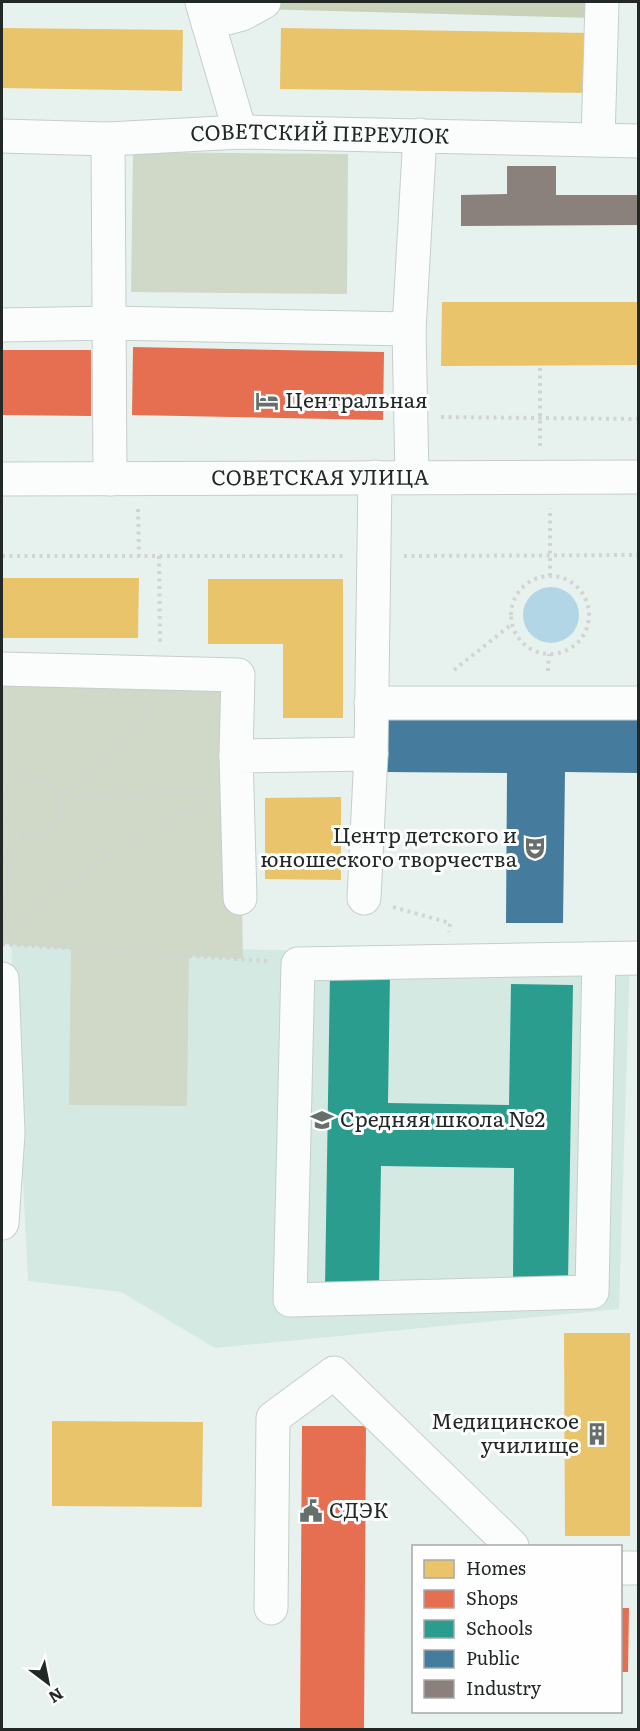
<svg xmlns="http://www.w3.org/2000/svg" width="640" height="1731" font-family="Literata,serif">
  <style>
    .built { fill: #d5e9e3 }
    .green { fill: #d0d8c7 }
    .forest { fill: #c9d2b8 }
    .water { fill: #b3d6e7 }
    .homes { fill: #e9c46a }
    .shops { fill: #e76f51 }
    .schools { fill: #2a9d8f }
    .public { fill: #457b9d }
    .industry { fill: #8a817c }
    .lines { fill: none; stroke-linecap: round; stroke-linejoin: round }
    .minor-casing { stroke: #c6cecc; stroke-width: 35 }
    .path { stroke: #d2d4d4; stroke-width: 4; stroke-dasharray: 3 4.5; stroke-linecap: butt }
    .minor { stroke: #fbfdfd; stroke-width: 33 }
    .labels { text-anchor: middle; stroke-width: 6; stroke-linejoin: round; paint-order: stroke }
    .street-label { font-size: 21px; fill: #212826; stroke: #fefefe }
    .poi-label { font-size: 21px; fill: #212826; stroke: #fefefe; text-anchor: start }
  </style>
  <rect width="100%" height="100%" fill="#e7f2ef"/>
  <!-- built -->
  <path class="built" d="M 11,944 L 630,958 L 619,1309 L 215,1348 L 121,1292 L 28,1281 Z"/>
  <!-- green -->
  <path class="green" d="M 133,152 L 348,154 L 347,294 L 131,292 Z
    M 2,669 L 238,675 L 243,959 L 189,956 L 187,1106 L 69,1105 L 71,949 L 2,944 Z"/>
  <!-- forest -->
  <path class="forest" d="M 258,2 L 594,2 L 593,18 L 257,9 Z"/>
  <!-- water -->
  <path class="water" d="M523 615a28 28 0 1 1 56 0a28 28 0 1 1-56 0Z"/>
  <!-- homes -->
  <path class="homes" d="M 2,28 L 183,30 L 182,91 L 2,88 Z
    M 281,28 L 593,33 L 592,93 L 280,89 Z
    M 442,302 L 638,302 L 638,365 L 441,366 Z
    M 2,578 L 139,578 L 138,638 L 2,638 Z
    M 208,579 L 343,579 L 343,718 L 283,718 L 283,644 L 208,644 Z
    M 341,797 L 341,880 L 265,879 L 265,798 Z
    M 564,1333 L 630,1333 L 630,1536 L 565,1536 Z
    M 52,1421 L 203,1422 L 202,1507 L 52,1506 Z"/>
  <!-- shops -->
  <path class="shops" d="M 133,347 L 384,352 L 383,420 L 132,415 Z
    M 2,350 L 91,350 L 91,416 L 2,415 Z
    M 302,1426 L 366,1426 L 364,1730 L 300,1730 Z
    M 620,1608 L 629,1608 L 628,1672 L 620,1672 Z"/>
  <!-- schools -->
  <path class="schools" d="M 330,973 L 390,974 L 388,1103 L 509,1105 L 511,984 L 573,985 L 568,1281 L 513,1280 L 514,1168 L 381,1166 L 379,1288 L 325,1288 Z"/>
  <!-- public -->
  <path class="public" d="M 384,718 L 638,720 L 638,773 L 565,772 L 563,923 L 506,923 L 507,773 L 384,772 Z"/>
  <!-- industry -->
  <path class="industry" d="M 507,166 L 556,166 L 556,195 L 638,195 L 638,225 L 461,226 L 461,195 L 507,194 Z"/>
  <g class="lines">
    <!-- minor casing -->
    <g class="minor-casing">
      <g id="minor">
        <path d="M 202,2 L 240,132"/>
        <path d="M 208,23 L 242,14 L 264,2"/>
        <path id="s1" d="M 2,136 L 108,139 L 240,132 L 638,141"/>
        <path d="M 108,139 L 110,479"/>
        <path d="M 598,140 L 602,2"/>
        <path d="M 2,325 L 110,323 L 409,329"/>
        <path d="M 412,476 L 409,329 L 420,135"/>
        <path id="s2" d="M 2,479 L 638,477"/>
        <path d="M 2,669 L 238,675 L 236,756"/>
        <path d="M 371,703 L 638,703"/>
        <path d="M 240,898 L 236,756 L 371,754"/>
        <path d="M 364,898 L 371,754 L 375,477"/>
        <path d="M 599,960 L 592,1292 L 290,1300 L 298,964 L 638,958"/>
        <path d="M 2,979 L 8,1133 L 2,1223"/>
        <path d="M 620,1568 L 638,1568"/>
        <path d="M 271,1608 L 273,1418 L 334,1373 L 512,1546"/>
      </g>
    </g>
    <!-- path -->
    <path class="path" d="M 441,417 L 638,419
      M 540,446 L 540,365
      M 138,509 L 139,556
      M 2,556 L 343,556
      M 159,556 L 160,642
      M 404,556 L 638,555
      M 550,576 L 550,508
      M511 615a39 39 0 1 1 78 0a39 39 0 1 1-78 0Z
      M 454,670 L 512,624
      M 548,671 L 549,654
      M 2,780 L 8,788
      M 60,799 L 136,732 L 147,704
      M 61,799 L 206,791
      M 2,803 C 17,736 104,813 35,836 C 17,835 4,827 2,808
      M 2,861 L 24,835
      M 393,907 L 450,923 L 449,932
      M 2,937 L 102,859 L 206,802
      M 2,940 L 11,850
      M 2,944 L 268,961"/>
    <!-- minor -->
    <use href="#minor" class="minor"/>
  </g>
  <!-- icons -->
  <defs>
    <g id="hotel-bare" transform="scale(1.8)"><path d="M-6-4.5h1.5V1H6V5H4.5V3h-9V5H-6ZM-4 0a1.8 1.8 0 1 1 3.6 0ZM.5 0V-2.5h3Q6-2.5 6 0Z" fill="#666f6c" stroke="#fefefe" stroke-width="2.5" paint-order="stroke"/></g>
    <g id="theatre-bare" transform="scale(1.8)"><path d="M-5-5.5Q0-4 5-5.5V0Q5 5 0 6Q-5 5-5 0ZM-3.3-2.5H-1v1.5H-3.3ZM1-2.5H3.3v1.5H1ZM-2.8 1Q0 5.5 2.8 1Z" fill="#666f6c" stroke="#fefefe" stroke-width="2.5" paint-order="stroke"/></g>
    <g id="school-bare" transform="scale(1.8)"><path d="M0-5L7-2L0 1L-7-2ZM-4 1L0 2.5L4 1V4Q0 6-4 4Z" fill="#666f6c" stroke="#fefefe" stroke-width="2.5" paint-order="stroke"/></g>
    <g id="building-bare" transform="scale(1.8)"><path d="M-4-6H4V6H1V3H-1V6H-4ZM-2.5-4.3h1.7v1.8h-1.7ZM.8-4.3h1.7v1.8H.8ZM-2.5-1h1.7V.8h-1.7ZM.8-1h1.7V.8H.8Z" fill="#666f6c" stroke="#fefefe" stroke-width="2.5" paint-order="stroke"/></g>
    <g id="civic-bare" transform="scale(1.8)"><path d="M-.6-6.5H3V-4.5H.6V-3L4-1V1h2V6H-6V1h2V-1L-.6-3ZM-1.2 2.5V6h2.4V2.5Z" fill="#666f6c" stroke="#fefefe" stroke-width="2.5" paint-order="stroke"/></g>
  </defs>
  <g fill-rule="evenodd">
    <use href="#hotel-bare" x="267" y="401"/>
    <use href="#theatre-bare" x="535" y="848"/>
    <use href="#school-bare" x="322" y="1120"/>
    <use href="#building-bare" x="597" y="1434"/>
    <use href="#civic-bare" x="311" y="1511"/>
  </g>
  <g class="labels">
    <!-- street labels -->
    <g class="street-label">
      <text dy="7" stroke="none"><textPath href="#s1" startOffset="318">СОВЕТСКИЙ ПЕРЕУЛОК</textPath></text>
      <text dy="7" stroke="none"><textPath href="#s2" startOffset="318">СОВЕТСКАЯ УЛИЦА</textPath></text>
    </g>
    <!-- poi labels -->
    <g class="poi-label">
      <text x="285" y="408">Центральная</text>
      <text x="517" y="843" text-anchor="end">Центр детского и<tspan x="517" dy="24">юношеского творчества</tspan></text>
      <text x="340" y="1127">Средняя школа №2</text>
      <text x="579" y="1429" text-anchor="end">Медицинское<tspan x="579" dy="24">училище</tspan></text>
      <text x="329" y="1518">СДЭК</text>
    </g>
  </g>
  <!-- border -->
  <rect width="640" height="1731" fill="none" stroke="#212826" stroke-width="6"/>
  <!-- legend -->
  <rect x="412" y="1545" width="210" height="168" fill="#fefefe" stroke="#a6a8a8" stroke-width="1.5"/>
  <rect x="424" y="1560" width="30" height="18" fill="#e9c46a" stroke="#a6a8a8" stroke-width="1.5"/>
  <text x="466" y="1575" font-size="18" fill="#212826">Homes</text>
  <rect x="424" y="1590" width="30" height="18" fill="#e76f51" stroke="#a6a8a8" stroke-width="1.5"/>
  <text x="466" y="1605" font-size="18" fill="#212826">Shops</text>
  <rect x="424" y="1620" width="30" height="18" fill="#2a9d8f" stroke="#a6a8a8" stroke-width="1.5"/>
  <text x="466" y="1635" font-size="18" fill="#212826">Schools</text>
  <rect x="424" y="1650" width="30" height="18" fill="#457b9d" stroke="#a6a8a8" stroke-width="1.5"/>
  <text x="466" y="1665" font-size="18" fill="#212826">Public</text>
  <rect x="424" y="1680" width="30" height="18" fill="#8a817c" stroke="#a6a8a8" stroke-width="1.5"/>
  <text x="466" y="1695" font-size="18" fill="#212826">Industry</text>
  <!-- north arrow -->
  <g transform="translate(48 1683) rotate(148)" stroke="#fefefe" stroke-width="4.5" paint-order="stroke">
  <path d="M0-4.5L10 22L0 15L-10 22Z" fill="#212826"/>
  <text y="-9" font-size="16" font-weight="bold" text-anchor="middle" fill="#212826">N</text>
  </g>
</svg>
